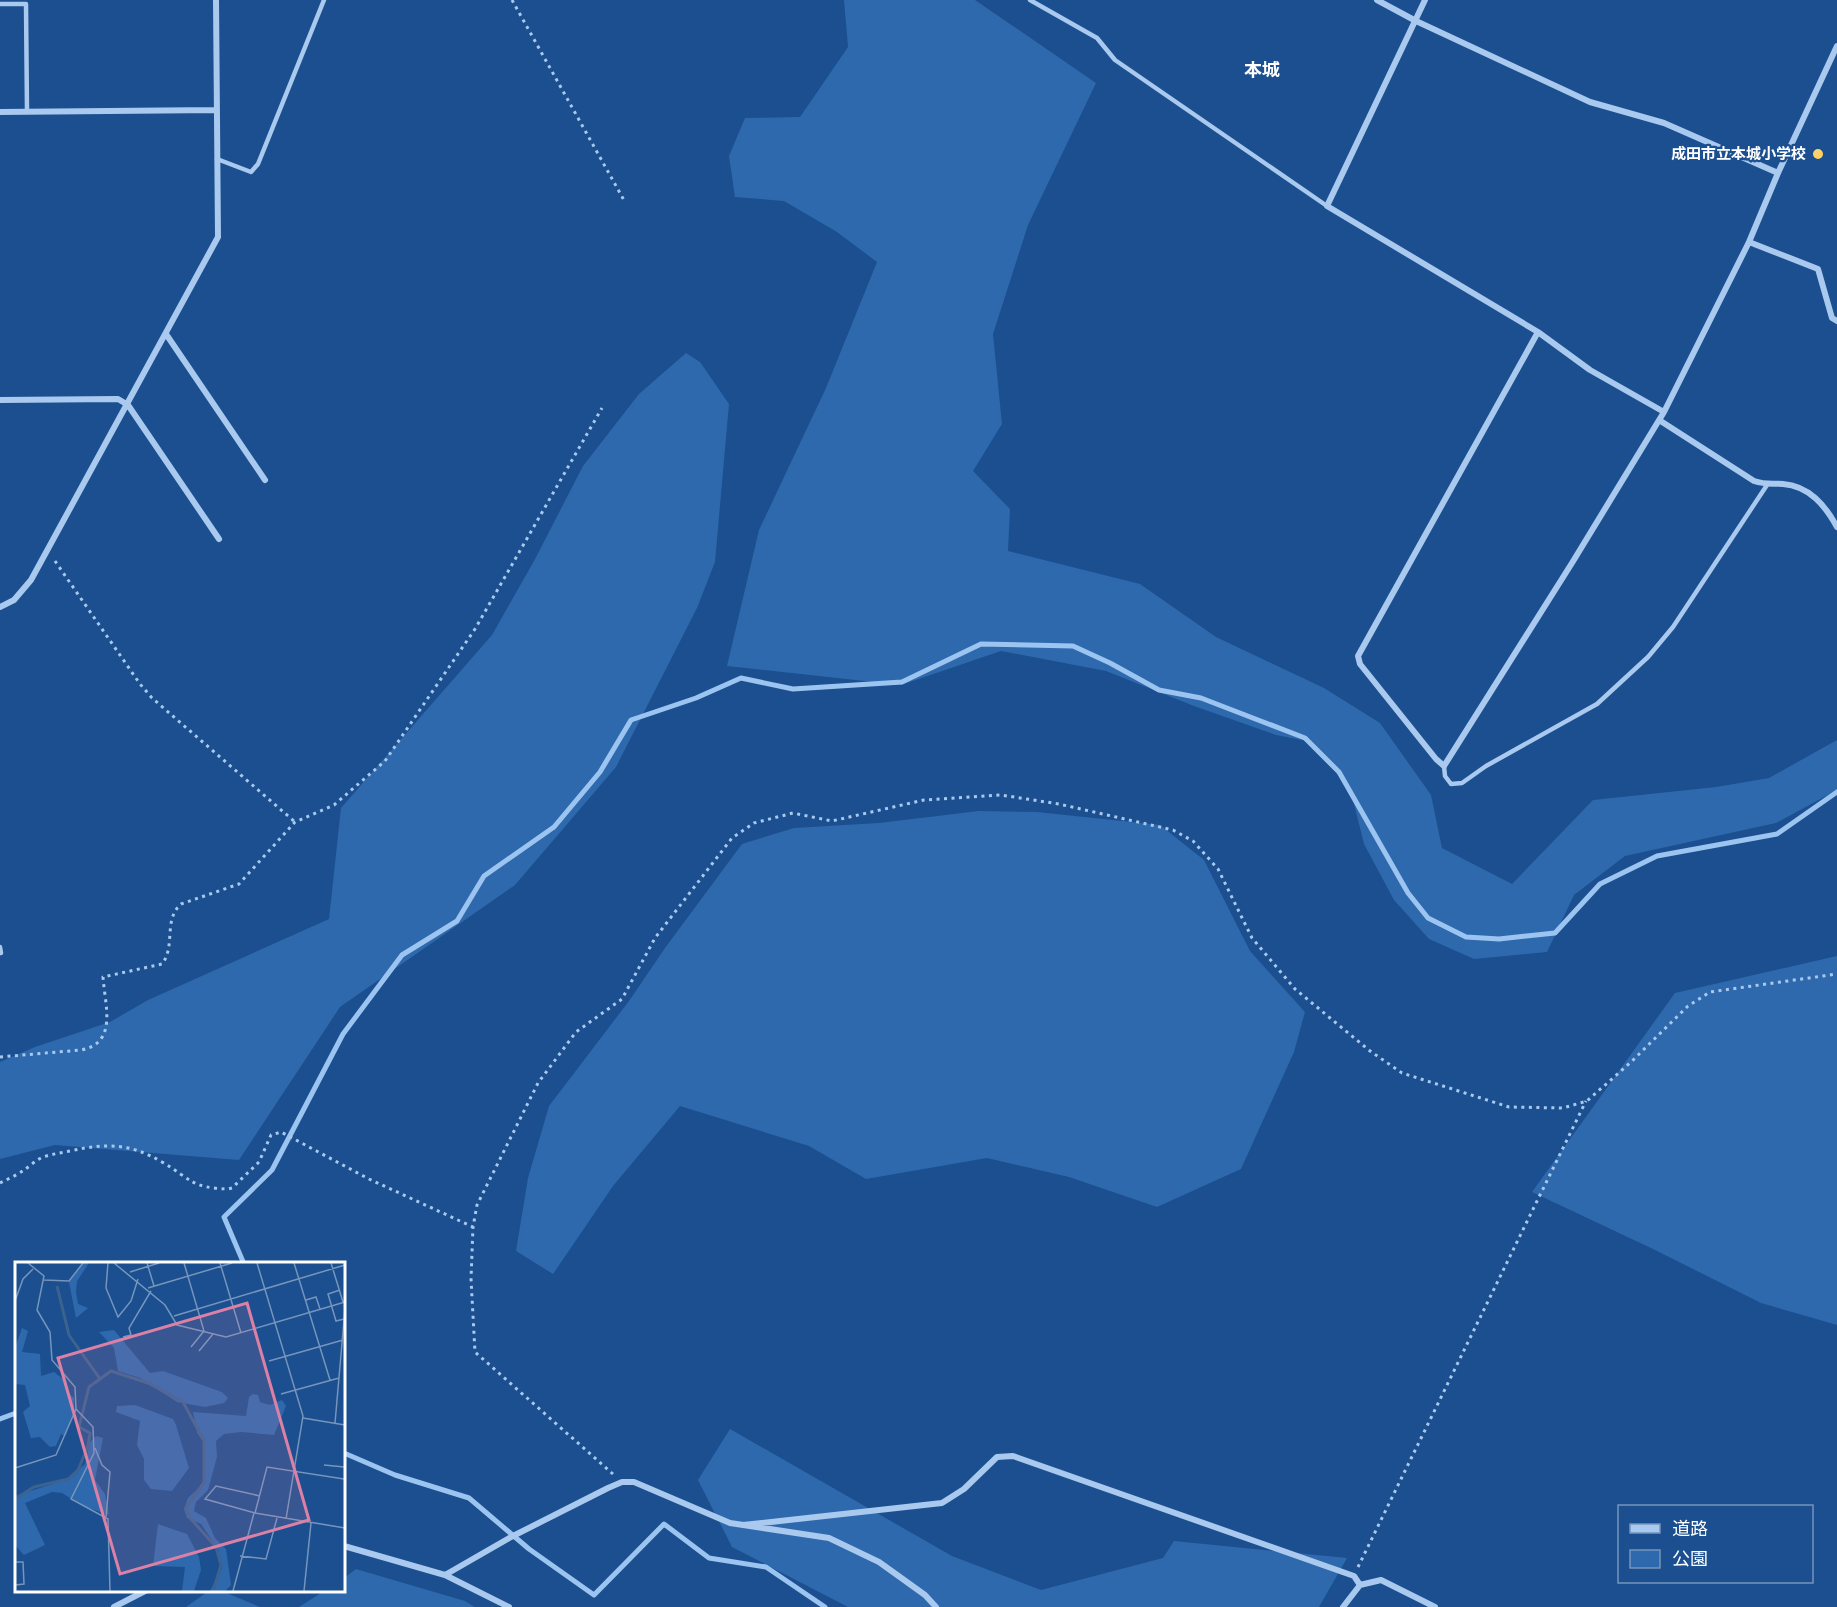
<svg xmlns="http://www.w3.org/2000/svg" width="1837" height="1607" font-family="Mulish,'Noto Sans JP',sans-serif">
  <style>
    .green { fill: #2e69ad }
    .lines { fill: none; stroke-linecap: round; stroke-linejoin: round }
    .stream { stroke: #9cc4f0; stroke-width: 5 }
    .path { stroke: #a9c9ee; stroke-width: 3; stroke-dasharray: 3 4.5; stroke-linecap: butt }
    .lane { stroke: #a9c9ee; stroke-width: 4.5 }
    .street { stroke: #a9c9ee; stroke-width: 6 }
    .poi-dot { fill: #ffd166; stroke: #1b4f8f; stroke-width: 2 }
    .labels { text-anchor: middle; stroke-width: 4.5; stroke-linejoin: round; paint-order: stroke }
    .poi-label { font-size: 15px; font-weight: bold; fill: #fff; stroke: #1b4f8f; text-anchor: end }
    .quarter-label { font-size: 18px; font-weight: bold; fill: #fff; stroke: #1b4f8f }
    .inset-river { fill: none; stroke: #3c6290; stroke-width: 3 }
    .inset-road { fill: none; stroke: #7695bc; stroke-width: 1.5 }
    .view { fill: #dd80a5; fill-opacity: 0.15; stroke: #dd80a5; stroke-width: 3 }
    .inset-edge { fill: none; stroke: #fff; stroke-width: 3 }
  </style>
  <rect width="100%" height="100%" fill="#1b4f8f"/>
  <!-- green -->
  <path class="green" d="M 844,0 L 975,0 L 1096,83 L 1028,225 L 993,334 L 1002,424 L 973,471 L 1010,509 L 1008,551 L 1140,584 L 1216,637 L 1324,688 L 1380,723 L 1431,795 L 1442,848 L 1512,884 L 1593,800 L 1716,787 L 1769,778 L 1837,740 L 1837,790 L 1776,823 L 1625,856 L 1574,895 L 1547,952 L 1474,959 L 1429,939 L 1394,900 L 1364,844 L 1351,792 L 1312,742 L 1276,735 L 1194,706 L 1106,671 L 1001,651 L 901,685 L 727,666 L 759,530 L 826,388 L 877,262 L 837,232 L 784,201 L 735,197 L 729,156 L 745,118 L 800,117 L 848,47 Z
    M 686,353 L 700,362 L 729,404 L 715,562 L 697,608 L 616,767 L 515,885 L 340,1007 L 239,1160 L 55,1145 L 0,1159 L 0,1062 L 35,1047 L 110,1022 L 148,1000 L 329,919 L 341,808 L 492,635 L 534,561 L 583,466 L 639,394 Z
    M 979,811 L 1037,812 L 1160,825 L 1204,860 L 1250,951 L 1305,1012 L 1294,1052 L 1241,1169 L 1157,1207 L 1069,1177 L 987,1158 L 866,1179 L 809,1146 L 680,1106 L 613,1186 L 553,1274 L 516,1251 L 528,1178 L 549,1106 L 629,1001 L 665,948 L 742,844 L 794,828 L 879,823 Z
    M 1837,956 L 1837,1325 L 1761,1303 L 1653,1249 L 1532,1192 L 1675,993 Z
    M 730,1429 L 952,1556 L 1041,1590 L 1163,1558 L 1174,1541 L 1347,1558 L 1319,1607 L 848,1607 L 732,1547 L 698,1480 Z
    M 356,1569 L 465,1601 L 475,1607 L 299,1607 L 324,1591 L 344,1590 L 344,1578 Z
    M 210,1590 L 222,1591 L 260,1607 L 186,1607 Z"/>
  <g class="lines">
    <!-- stream -->
    <path class="stream" d="M 244,1264 L 224,1217 L 272,1170 L 343,1034 L 402,955 L 457,921 L 484,876 L 554,827 L 600,772 L 631,720 L 696,698 L 741,678 L 793,689 L 902,682 L 981,644 L 1073,646 L 1110,663 L 1159,690 L 1201,698 L 1305,738 L 1339,772 L 1408,893 L 1428,918 L 1466,937 L 1499,939 L 1555,933 L 1600,884 L 1657,856 L 1777,834 L 1837,792
      M 0,1419 L 16,1413
      M 344,1453 L 395,1475 L 469,1498 L 529,1549 L 594,1595 L 664,1524 L 709,1558 L 766,1567 L 825,1607"/>
    <!-- path -->
    <path class="path" d="M 512,0 L 625,202
      M 55,561 L 140,684 L 152,698 L 295,822
      M 0,1057 L 81,1050 C 118,1043 105,1006 103,977 L 162,964 C 176,946 163,920 181,904 L 239,884 L 295,822 L 334,805 L 385,761 L 475,629 L 602,408
      M 0,1183 C 8,1179 17,1175 24,1170 C 30,1166 36,1160 43,1157 C 52,1154 61,1153 70,1151 C 106,1143 130,1143 162,1162 C 191,1179 191,1188 228,1189 L 232,1188 L 259,1162 L 271,1135 L 281,1132 L 369,1179 L 473,1227
      M 613,1474 L 475,1352 L 471,1279 L 473,1227 L 477,1205 L 538,1083 L 576,1032 L 622,999 L 655,938 L 732,838 L 754,823 L 793,813 L 832,821 L 924,800 L 1001,795 L 1059,804 L 1173,830 L 1193,841 L 1218,869 L 1252,938 L 1295,989 L 1370,1051 L 1402,1073 L 1509,1107 L 1563,1108 L 1587,1101 L 1631,1062 L 1688,1006 L 1710,992 L 1837,974
      M 1358,1567 L 1586,1101"/>
    <!-- lane -->
    <path class="lane" d="M 1030,0 L 1097,38 L 1115,60 L 1327,206
      M 0,4 L 26,4 L 27,112
      M 217,159 L 251,172 L 258,164 L 324,0
      M 1444,766 L 1445,776 L 1451,784 L 1462,783 L 1486,766 L 1597,704 L 1648,657 L 1673,627 L 1767,485
      M 0,947 L 1,953"/>
    <!-- street -->
    <path class="street" d="M 1377,0 L 1416,21 L 1590,102 L 1664,123 L 1778,173
      M 1425,0 L 1327,206 L 1538,332 L 1590,370 L 1664,412
      M 0,112 L 217,110
      M 1749,242 L 1818,269 L 1832,318 L 1837,321
      M 1538,332 L 1358,656 L 1360,664 L 1436,759 L 1444,766 L 1572,563 L 1664,412 L 1749,242 L 1778,173 L 1837,46
      M 166,334 L 265,480
      M 0,400 L 118,399 L 128,405 L 219,539
      M 1659,420 L 1754,481 C 1766,485 1771,483 1783,484 C 1809,486 1825,505 1837,527
      M 0,607 L 14,600 L 31,580 L 218,237 L 216,0
      M 743,1525 L 942,1503 L 964,1489 L 997,1457 L 1013,1456 L 1354,1576 L 1360,1585
      M 344,1546 L 445,1575 L 509,1607
      M 445,1575 L 511,1537 L 608,1488 L 622,1482 L 634,1482 L 730,1523 L 829,1538 L 879,1562 L 925,1595 L 936,1607
      M 114,1607 L 147,1590
      M 1343,1607 L 1360,1585 L 1381,1580 L 1435,1607"/>
  </g>
  <!-- markers -->
  <circle class="poi-dot" cx="1818" cy="154" r="6"/>
  <g class="labels">
    <!-- poi labels -->
    <g class="poi-label">
      <text x="1806" y="159">成田市立本城小学校</text>
    </g>
    <!-- quarter labels -->
    <g class="quarter-label">
      <text x="1262" y="76">本城</text>
    </g>
  </g>
  <!-- overview -->
  <g transform="translate(15 1262)">
    <rect width="330" height="330" fill="#1b4f8f"/>
    <path d="M 67,1 L 74,1 L 62,19 L 61,30 L 63,42 L 73,46 L 61,56 L 54,20 ZM 7,66 L 13,69 L 7,90 L 25,92 L 26,114 L 39,110 L 52,120 L 51,129 L 59,136 L 59,150 L 50,174 L 46,172 L 41,184 L 35,185 L 25,175 L 16,176 L 8,150 L 15,144 L 10,123 L 0,122 L 0,86 ZM 99,68 L 135,111 L 148,109 L 207,130 L 213,136 L 209,141 L 190,145 L 162,140 L 125,116 L 103,109 L 99,86 L 84,70 ZM 238,132 L 243,133 L 245,140 L 255,143 L 267,138 L 271,144 L 259,173 L 226,170 L 209,172 L 201,179 L 202,195 L 193,228 L 181,240 L 179,249 L 191,256 L 200,276 L 211,287 L 216,323 L 210,329 L 195,329 L 207,306 L 203,287 L 186,262 L 172,256 L 169,247 L 173,236 L 189,221 L 189,181 L 182,171 L 178,150 L 231,154 L 234,135 ZM 120,143 L 158,157 L 161,163 L 174,206 L 157,229 L 136,227 L 129,218 L 129,197 L 122,183 L 125,159 L 101,150 L 102,144 ZM 81,174 L 88,176 L 80,218 L 90,232 L 94,253 L 68,244 L 47,231 L 37,230 L 10,241 L 30,283 L 9,293 L 0,283 L 0,234 L 53,217 L 70,202 L 75,180 ZM 143,262 L 172,272 L 184,295 L 186,308 L 179,329 L 167,329 L 170,305 L 138,304 Z" fill="#2e69ad"/>
    <path class="inset-river" d="M 42,24 L 54,73 L 85,117M 0,237 L 19,225 L 53,217 L 63,208 L 73,184 L 75,171 L 64,165 L 74,125 L 96,109 L 133,121 L 168,140 L 189,179 L 189,220 L 171,246 L 175,256 L 201,285 L 206,303 L 198,329"/>
    <path class="inset-road" d="M 93,1 L 91,26 L 103,55 L 116,39 L 123,17M 99,1 L 150,43 L 162,63 L 211,75 L 330,40M 132,1 L 139,24M 169,1 L 189,69 L 176,85M 205,1 L 226,71M 242,1 L 288,154 L 271,257M 279,1 L 315,118M 316,1 L 328,40M 115,10 L 144,1M 29,18 L 54,19 L 68,1M 133,26 L 217,1M 325,28 L 313,32 L 321,59 L 329,57M 291,38 L 301,35 L 305,47M 0,39 L 8,17 L 18,7M 159,54 L 330,3M 108,75 L 116,73 L 114,66 L 136,29M 184,89 L 198,72M 254,99 L 328,78M 266,132 L 324,116M 61,147 L 78,165 L 79,191 L 56,237 L 93,257 L 95,329M 288,156 L 330,163M 320,161 L 330,47M 80,186 L 87,203 L 95,210 L 91,255M 309,203 L 329,205M 0,206 L 41,193 L 61,147 L 60,125 L 37,98 L 35,70 L 22,48 L 29,14 L 13,1M 245,234 L 201,224 L 190,237 L 240,251 L 330,266M 240,251 L 252,205 L 329,217M 225,294 L 251,297 L 262,256M 0,300 L 8,300 L 9,322 L 0,323M 218,329 L 239,251M 289,329 L 296,261"/>
    <path class="view" d="M 232,41 L 294,258 L 105,312 L 43,96 Z"/>
    <rect width="330" height="330" class="inset-edge"/>
  </g>
  <!-- legend -->
  <rect x="1618" y="1505" width="195" height="78" fill="#1b4f8f" stroke="#7695bc" stroke-width="1.5"/>
  <rect x="1630" y="1524" width="30" height="9" fill="#a9c9ee" stroke="#7695bc" stroke-width="1.5"/>
  <text x="1672" y="1535" font-size="18" fill="#ffffff">道路</text>
  <rect x="1630" y="1550" width="30" height="18" fill="#2e69ad" stroke="#7695bc" stroke-width="1.5"/>
  <text x="1672" y="1565" font-size="18" fill="#ffffff">公園</text>
</svg>
